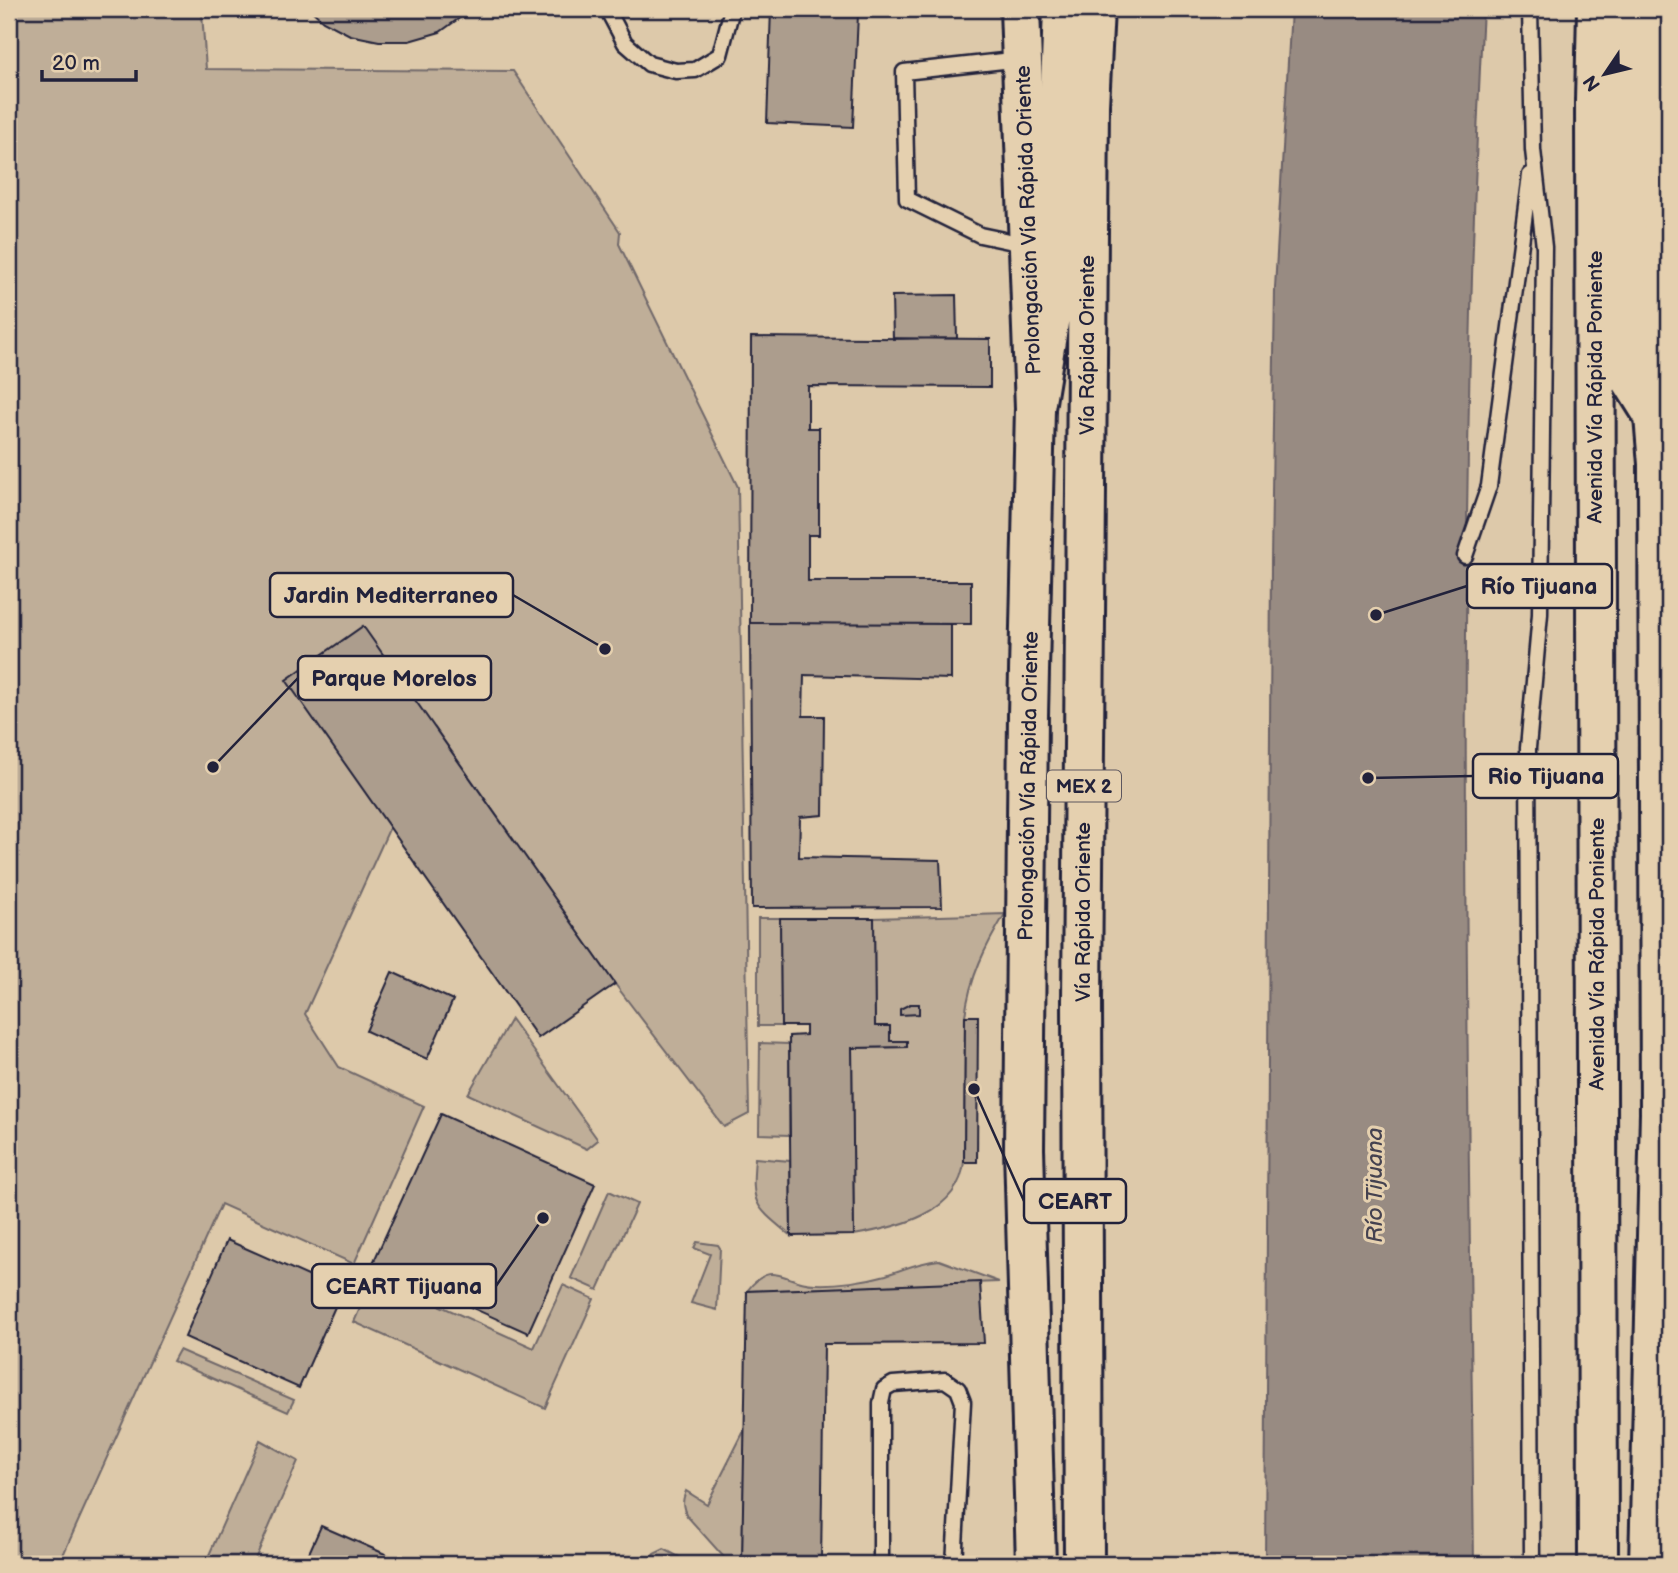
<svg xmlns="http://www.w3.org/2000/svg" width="1678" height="1573" font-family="'Balsamiq Sans',sans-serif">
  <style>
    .green { fill: #bfae98; stroke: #70686a; stroke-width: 2 }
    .water { fill: #988b82; stroke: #696166; stroke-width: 2 }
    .building { fill: #ac9d8d; stroke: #22223b; stroke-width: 2 }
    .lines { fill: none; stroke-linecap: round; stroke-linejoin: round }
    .service-casing { stroke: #22223b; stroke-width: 19 }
    .secondary-casing { stroke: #22223b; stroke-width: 44 }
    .trunk-casing { stroke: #22223b; stroke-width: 44 }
    .service { stroke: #e5d0af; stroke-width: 14 }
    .secondary { stroke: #e5d0af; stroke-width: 38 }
    .trunk { stroke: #e5d0af; stroke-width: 38 }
    .labels { text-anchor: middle; stroke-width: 6; stroke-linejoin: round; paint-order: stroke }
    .shield { fill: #e5d0af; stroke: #5c565e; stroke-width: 2 }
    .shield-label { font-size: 19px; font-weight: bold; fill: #22223b }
    .street-label { font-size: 21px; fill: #22223b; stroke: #e5d0af }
    .water-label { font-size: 23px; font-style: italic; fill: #454250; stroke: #e5d0af }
    .leader { fill: none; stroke: #22223b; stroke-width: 2.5 }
    .callout-dot { fill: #22223b; stroke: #e5d0af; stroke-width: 2.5 }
    .callout { fill: #e5d0af; stroke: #22223b; stroke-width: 2.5 }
    .callout-label { font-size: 23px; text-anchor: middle; font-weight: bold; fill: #22223b }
  </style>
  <rect width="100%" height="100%" fill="#ddc9aa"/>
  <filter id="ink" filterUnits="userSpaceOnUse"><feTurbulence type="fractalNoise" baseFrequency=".0143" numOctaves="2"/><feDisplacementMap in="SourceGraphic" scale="14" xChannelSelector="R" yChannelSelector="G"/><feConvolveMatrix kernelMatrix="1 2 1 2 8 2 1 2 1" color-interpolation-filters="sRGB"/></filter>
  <g filter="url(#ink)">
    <!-- green -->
    <path class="green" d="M 9,9 L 187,9 L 202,13 L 206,69 L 513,71 L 620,232 L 619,244 L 738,487 L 749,1114 L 724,1127 L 615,984 L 435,728 L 305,1014 L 339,1067 L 424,1106 L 354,1264 L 221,1204 L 59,1564 L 9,1564 Z
      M 1005,914 C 985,947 970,977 965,1016 L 964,1162 C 959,1214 898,1227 854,1235 L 852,1048 L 907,1047 L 906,1041 L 890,1041 L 890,1026 L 875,1026 L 874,918 Z
      M 758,918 L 780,918 L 781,1026 L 758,1026 Z
      M 511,1019 L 598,1140 L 587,1149 L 468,1094 Z
      M 760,1043 L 789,1044 L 789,1135 L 759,1134 Z
      M 755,1158 L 790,1161 L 791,1236 C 755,1206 751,1206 755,1158 Z
      M 609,1191 L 637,1204 L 598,1290 L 571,1278 Z
      M 697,1242 L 718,1245 L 720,1248 L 717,1310 L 691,1303 L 710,1254 L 694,1248 Z
      M 939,1260 L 999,1282 L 747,1291 C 773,1257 784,1284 815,1284 C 837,1285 865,1281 886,1275 C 904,1269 920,1262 939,1260 Z
      M 374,1276 L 534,1348 L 563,1285 L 594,1299 L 545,1408 L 354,1322 Z
      M 179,1350 L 294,1400 L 288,1412 L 173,1361 Z
      M 745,1429 L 742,1564 L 730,1564 L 687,1516 C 682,1506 682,1501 686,1491 L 707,1504 Z
      M 260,1440 L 298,1461 L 253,1564 L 205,1564 Z
      M 664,1549 L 681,1558 L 685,1564 L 650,1563 L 654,1554 Z"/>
    <!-- water -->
    <path class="water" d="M 1291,9 L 1483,9 C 1455,527 1468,1046 1474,1564 L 1265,1564 L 1271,561 L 1275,288 Z"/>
    <!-- building -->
    <path class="building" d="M 310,9 L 472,9 L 440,32 L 409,41 L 379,41 L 350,35 L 323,21 Z
      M 771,9 L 858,14 L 853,127 L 767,123 Z
      M 956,295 L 957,338 L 893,339 L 892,296 Z
      M 751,337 L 990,339 L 990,387 L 808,386 L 808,428 L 819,428 L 819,535 L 808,535 L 808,581 L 971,581 L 971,624 L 750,623 Z
      M 750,623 L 951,624 L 951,679 L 804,675 L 803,716 L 824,716 L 823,815 L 800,817 L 799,857 L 940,860 L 942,907 L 752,908 Z
      M 363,626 L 615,984 L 538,1038 L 286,680 Z
      M 780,918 L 874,918 L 875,1026 L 890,1026 L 890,1041 L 907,1041 L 907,1047 L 852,1048 L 854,1235 L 791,1236 L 789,1036 L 806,1035 L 806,1026 L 781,1026 Z
      M 392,972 L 453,1000 L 427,1059 L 366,1031 Z
      M 910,1004 L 919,1004 L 919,1014 L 900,1015 L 900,1009 Z
      M 965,1016 L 978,1016 L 977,1162 L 964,1162 Z
      M 441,1114 L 595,1184 L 528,1333 L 373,1263 Z
      M 227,1240 L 342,1291 L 299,1388 L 185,1337 Z
      M 980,1282 L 984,1343 L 824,1344 L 821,1564 L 742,1564 L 747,1291 Z
      M 321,1526 L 408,1564 L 304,1564 Z"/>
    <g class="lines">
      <!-- service casing -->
      <g class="service-casing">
        <path id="service" d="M 607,9 L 625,43 L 649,64 L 676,71 L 695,70 L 720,55 L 732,9
          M 1530,9 L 1533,150 L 1544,247 L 1540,614 L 1528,748 L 1532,1564
          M 1021,59 L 904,72 L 907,199 L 980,235 L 1028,245
          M 1465,556 L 1489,486 L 1530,175
          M 881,1564 L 881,1403 L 884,1389 L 893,1384 L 945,1380 L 958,1389 L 963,1402 L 954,1564"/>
      </g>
      <!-- secondary casing -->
      <g class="secondary-casing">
        <path id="secondary" d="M 1020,9 L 1035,408 L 1028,715 L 1024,1149 L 1036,1564
          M 1649,1564 L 1660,1113 L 1658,464 L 1654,416 L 1653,220 L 1655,9"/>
      </g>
      <!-- trunk casing -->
      <g class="trunk-casing">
        <path id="trunk" d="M 1597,9 L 1595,101 L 1598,1564
          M 1621,27 L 1629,376 L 1654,416
          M 1035,408 L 1052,304 L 1063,9
          M 1084,1564 L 1082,1001 L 1089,105 L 1094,9"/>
      </g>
      <!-- service -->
      <use href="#service" class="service"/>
      <!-- secondary -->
      <use href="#secondary" class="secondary"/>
      <!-- trunk -->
      <use href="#trunk" class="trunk"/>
    </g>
  </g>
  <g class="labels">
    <!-- shield labels -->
    <rect class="shield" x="1047" y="770.5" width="74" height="31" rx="5"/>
    <g class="shield-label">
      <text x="1084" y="793">MEX 2</text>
    </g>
    <!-- street labels -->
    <g class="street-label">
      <text transform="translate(1028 220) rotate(-92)" y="7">Prolongación Vía Rápida Oriente</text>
      <text transform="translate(1087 345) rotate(-90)" y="7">Vía Rápida Oriente</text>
      <text transform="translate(1595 387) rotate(-90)" y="7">Avenida Vía Rápida Poniente</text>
      <text transform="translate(1028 786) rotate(-89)" y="7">Prolongación Vía Rápida Oriente</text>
      <text transform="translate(1083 912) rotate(-90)" y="7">Vía Rápida Oriente</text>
      <text transform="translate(1597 954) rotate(-90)" y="7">Avenida Vía Rápida Poniente</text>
    </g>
    <!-- water labels -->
    <g class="water-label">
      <text transform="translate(1374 1185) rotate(-90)" y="8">Río Tijuana</text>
    </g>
  </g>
  <!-- callouts -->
  <path class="leader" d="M1376 615L1467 586M605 649L513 595M213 767L298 678M1368 778L1473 776M974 1089L1024 1201M543 1218L496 1286"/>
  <g class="callout-dot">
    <circle cx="1376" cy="615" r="7"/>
    <circle cx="605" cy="649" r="7"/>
    <circle cx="213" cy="767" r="7"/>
    <circle cx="1368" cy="778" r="7"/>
    <circle cx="974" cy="1089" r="7"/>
    <circle cx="543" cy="1218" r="7"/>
  </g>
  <g class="callout">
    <rect x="1467" y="564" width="145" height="44" rx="7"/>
    <rect x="270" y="573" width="243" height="44" rx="7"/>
    <rect x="298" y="656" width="193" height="44" rx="7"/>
    <rect x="1473" y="754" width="145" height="44" rx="7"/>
    <rect x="1024" y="1179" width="102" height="44" rx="7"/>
    <rect x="312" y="1264" width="184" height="44" rx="7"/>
  </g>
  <g class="callout-label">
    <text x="1539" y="594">Río Tijuana</text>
    <text x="391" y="603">Jardin Mediterraneo</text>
    <text x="394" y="686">Parque Morelos</text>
    <text x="1546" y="784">Rio Tijuana</text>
    <text x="1075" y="1209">CEART</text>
    <text x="404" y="1294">CEART Tijuana</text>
  </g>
  <!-- margin -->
  <rect width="1678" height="1573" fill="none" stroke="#e5d0af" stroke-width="35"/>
  <rect x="18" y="18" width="1643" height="1538" fill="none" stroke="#22223b" stroke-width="2.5" filter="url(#ink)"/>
  <!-- north arrow -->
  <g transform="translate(1605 74) rotate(235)" stroke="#e5d0af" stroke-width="5" paint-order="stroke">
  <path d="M0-5L12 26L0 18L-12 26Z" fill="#22223b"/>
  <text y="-10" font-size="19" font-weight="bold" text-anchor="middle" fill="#22223b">N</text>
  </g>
  <!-- scale -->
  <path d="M42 70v10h94v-10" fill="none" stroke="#22223b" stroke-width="3.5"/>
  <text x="52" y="70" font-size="21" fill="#22223b" stroke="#e5d0af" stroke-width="5" paint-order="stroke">20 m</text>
</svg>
